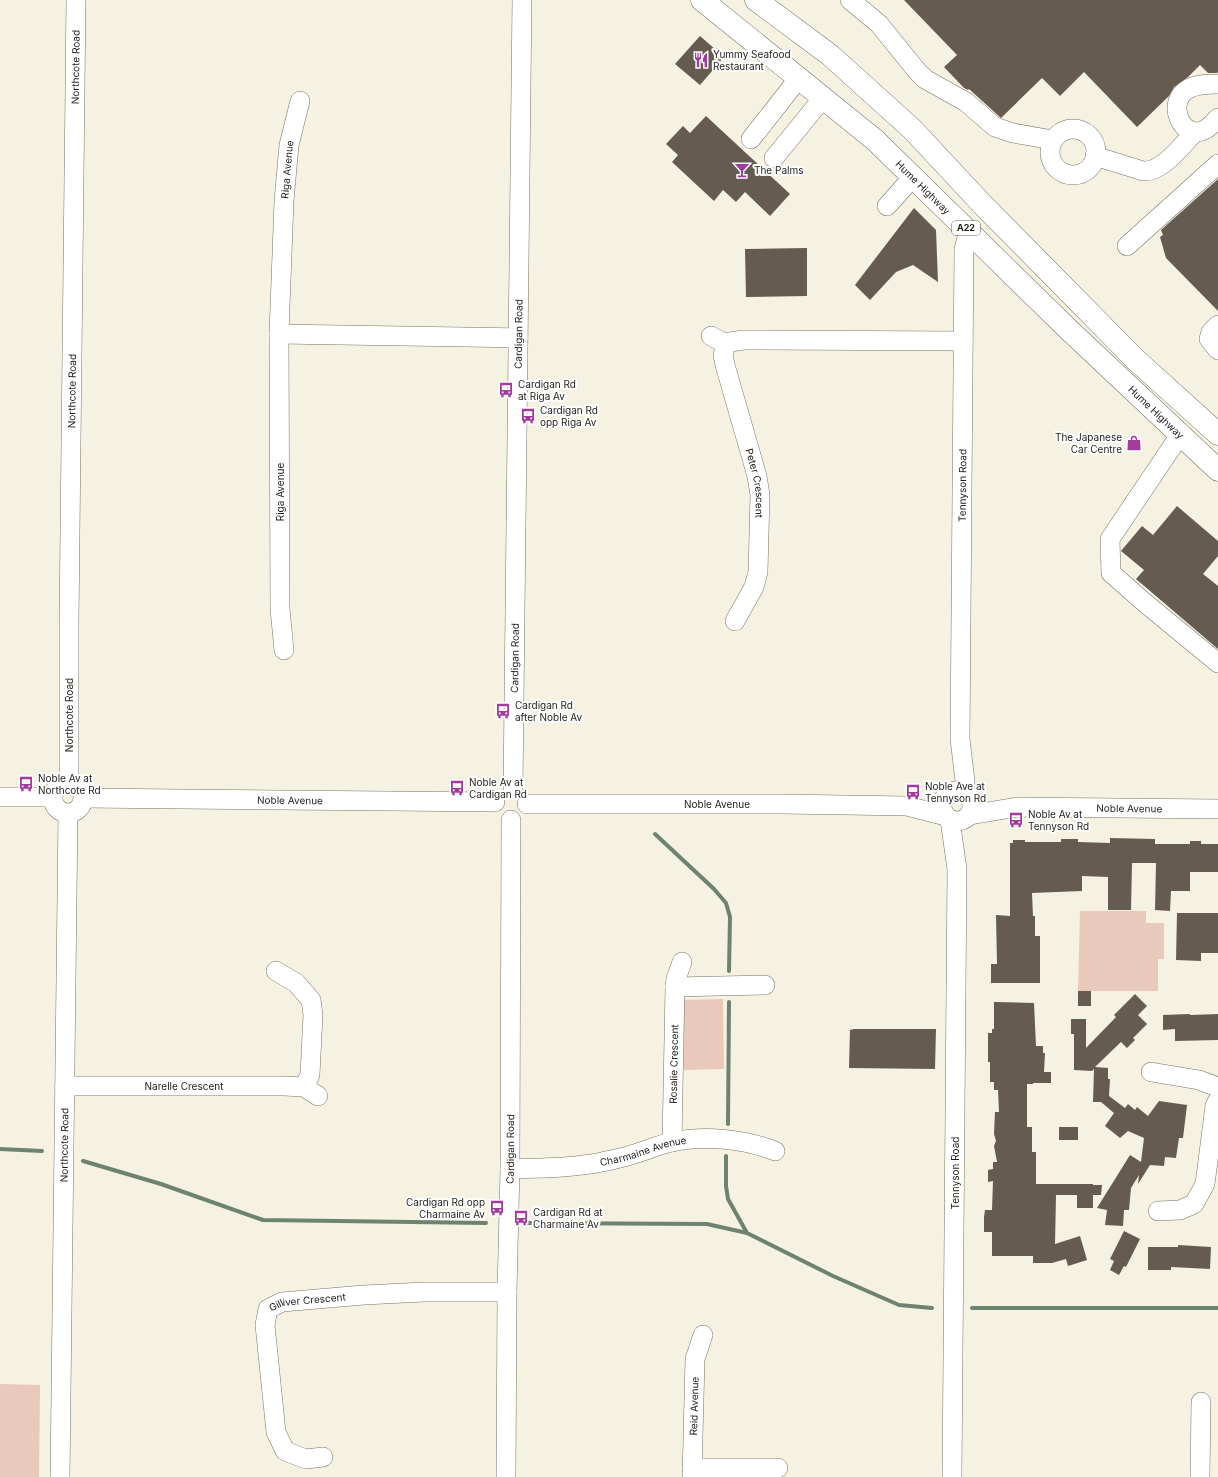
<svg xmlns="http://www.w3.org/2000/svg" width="1218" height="1477" font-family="Inter,sans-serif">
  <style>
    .green { fill: #e8c9bb }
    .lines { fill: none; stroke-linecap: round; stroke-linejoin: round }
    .stream { stroke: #6e8270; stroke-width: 4 }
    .building { fill: #655b50 }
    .minor-casing { stroke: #767365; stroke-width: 20 }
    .highway-casing { stroke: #767365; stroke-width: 23 }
    .minor { stroke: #fff; stroke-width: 19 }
    .highway { stroke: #fff; stroke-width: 22 }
    .labels { text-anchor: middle; stroke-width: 4; stroke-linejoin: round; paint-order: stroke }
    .shield { fill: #fff; stroke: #62615d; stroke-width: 1 }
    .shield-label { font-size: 9px; font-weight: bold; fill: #1e1d18 }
    .poi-label { font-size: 10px; fill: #1e1d18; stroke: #fff; text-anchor: start }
    .street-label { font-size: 10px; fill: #1e1d18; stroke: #fff }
  </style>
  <rect width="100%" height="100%" fill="#f5f2e2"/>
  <!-- green -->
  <path class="green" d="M 1080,911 L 1146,911 L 1146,923 L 1164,923 L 1164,959 L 1158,959 L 1158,991 L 1078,991 Z
    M 723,999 L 724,1069 L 684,1070 L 683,1000 Z
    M 0,1384 L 40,1385 L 39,1477 L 0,1477 Z"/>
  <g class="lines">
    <!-- stream -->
    <path class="stream" d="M 655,834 L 714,889 L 726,903 L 730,917 L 729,971
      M 728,1124 L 729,1002
      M 0,1149 L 42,1151
      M 726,1156 L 726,1186 L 728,1199 L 747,1233
      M 83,1161 L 161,1184 L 263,1220 L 486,1223
      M 528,1223 L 707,1224 L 747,1233 L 833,1276 L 899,1305 L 932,1308
      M 972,1308 L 1218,1308"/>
  </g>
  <!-- building -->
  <path class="building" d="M 904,0 L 1218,0 L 1218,72 L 1217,73 L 1208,73 L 1200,65 L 1188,77 L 1174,87 L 1169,96 L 1137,127 L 1084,72 L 1060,96 L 1042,78 L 1001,118 L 969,89 L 968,90 L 964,88 L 944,67 L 957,55 Z
    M 700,36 L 724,57 L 700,85 L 675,64 Z
    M 706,116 L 790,194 L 770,216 L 745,192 L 736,202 L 723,190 L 714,201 L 672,162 L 678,155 L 666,144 L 683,126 L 690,133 Z
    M 1218,179 L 1218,311 L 1166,258 L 1160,237 L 1163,235 L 1161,230 Z
    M 914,208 L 936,230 L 938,282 L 913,265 L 896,272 L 870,300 L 855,285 Z
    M 807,248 L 807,296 L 746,297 L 745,249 Z
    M 1177,506 L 1218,541 L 1218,556 L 1203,574 L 1218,586 L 1218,649 L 1136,579 L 1144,570 L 1121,551 L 1142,526 L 1153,535 Z
    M 1110,838 L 1155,839 L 1155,844 L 1190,844 L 1190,841 L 1201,841 L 1201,844 L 1218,844 L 1218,872 L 1190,872 L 1190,891 L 1171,891 L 1170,911 L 1155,910 L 1156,863 L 1132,863 L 1131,910 L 1108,910 L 1108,877 L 1082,876 L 1082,891 L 1032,893 L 1033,916 L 1035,916 L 1035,936 L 1040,936 L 1040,983 L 991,983 L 991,964 L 997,964 L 996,915 L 1010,916 L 1010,843 L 1013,843 L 1013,840 L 1025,840 L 1025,842 L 1061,842 L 1061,839 L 1078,839 L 1078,842 L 1110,843 Z
    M 1177,913 L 1218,913 L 1218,953 L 1201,953 L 1201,961 L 1176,960 Z
    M 1078,991 L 1091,991 L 1091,1006 L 1078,1006 Z
    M 1135,994 L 1147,1006 L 1138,1015 L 1147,1024 L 1133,1038 L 1135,1040 L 1127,1048 L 1121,1042 L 1095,1067 L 1108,1068 L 1108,1079 L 1110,1079 L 1109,1096 L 1125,1108 L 1128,1104 L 1135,1110 L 1137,1107 L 1148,1116 L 1159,1101 L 1187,1105 L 1183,1138 L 1179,1138 L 1176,1158 L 1165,1157 L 1164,1166 L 1150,1165 L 1138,1184 L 1139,1175 L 1131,1188 L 1129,1210 L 1124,1210 L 1123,1226 L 1105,1225 L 1107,1210 L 1097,1208 L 1130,1155 L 1141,1162 L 1144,1138 L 1128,1131 L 1120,1138 L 1105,1126 L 1114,1113 L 1101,1102 L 1093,1102 L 1094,1069 L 1092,1071 L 1074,1070 L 1074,1034 L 1071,1034 L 1071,1019 L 1086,1019 L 1086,1048 L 1116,1017 L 1114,1015 Z
    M 994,1002 L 1034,1003 L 1036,1046 L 1043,1046 L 1043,1053 L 1045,1053 L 1044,1072 L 1051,1072 L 1051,1083 L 1033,1083 L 1033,1084 L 1027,1084 L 1027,1127 L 1032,1127 L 1032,1152 L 1036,1152 L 1036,1184 L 1093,1184 L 1093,1185 L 1102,1185 L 1101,1195 L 1093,1195 L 1093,1208 L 1077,1208 L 1077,1195 L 1056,1195 L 1055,1244 L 1080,1236 L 1087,1260 L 1068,1266 L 1066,1259 L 1052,1263 L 1033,1263 L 1033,1256 L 992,1256 L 992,1232 L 984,1232 L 984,1217 L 985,1210 L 992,1210 L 993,1181 L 988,1182 L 988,1170 L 993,1169 L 993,1162 L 997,1162 L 994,1146 L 996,1141 L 994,1134 L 995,1112 L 999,1112 L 998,1090 L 994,1090 L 994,1082 L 990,1082 L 990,1062 L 988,1062 L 988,1033 L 992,1033 L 992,1029 L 994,1029 Z
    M 1190,1014 L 1190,1015 L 1218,1014 L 1218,1040 L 1175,1041 L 1175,1029 L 1163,1030 L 1163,1015 Z
    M 854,1029 L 936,1029 L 935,1069 L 849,1068 L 850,1030 Z
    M 1059,1127 L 1078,1127 L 1078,1140 L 1059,1140 Z
    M 1124,1231 L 1140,1239 L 1126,1267 L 1124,1266 L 1119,1275 L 1110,1270 L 1114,1261 L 1110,1259 Z
    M 1178,1245 L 1211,1247 L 1210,1269 L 1171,1267 L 1171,1270 L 1148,1270 L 1148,1247 L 1178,1247 Z"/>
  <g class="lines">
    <!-- minor casing -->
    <g class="minor-casing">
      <g id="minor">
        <path d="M 850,0 L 879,24 L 917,71 L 925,79 L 966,102 L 995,127 L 1013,133 L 1053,140"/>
        <path d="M 1218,84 C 1208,84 1197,84 1188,89 C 1165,102 1182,141 1204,130 C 1209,128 1214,122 1218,118"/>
        <circle cx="1073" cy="152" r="23"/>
        <path d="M 751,139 L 799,78"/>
        <path d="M 1095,156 L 1143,171 C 1162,173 1183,144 1195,132"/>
        <path d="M 774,158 L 823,98"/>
        <path d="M 887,206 L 913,177"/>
        <path d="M 1127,246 L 1218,164"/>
        <path d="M 1218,325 L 1211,332 L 1209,339 L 1218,350"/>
        <path d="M 279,334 L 518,338"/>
        <path d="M 711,336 L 726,344 L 730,342 L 744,340 L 963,341"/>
        <path id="s1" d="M 726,344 L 723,355 L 725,365 L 757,476 L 760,495 L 758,572 L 754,587 L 735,621"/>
        <path d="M 1180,435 L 1110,539 L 1111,573 L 1145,603 L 1218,663"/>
        <path id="s2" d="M 284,650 L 280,609 L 279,334 L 284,201 L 289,145 L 300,101"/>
        <circle cx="68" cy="798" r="15"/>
        <path id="s3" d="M 69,783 L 69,622 L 76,0"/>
        <path id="s4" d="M 513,788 L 522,0"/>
        <circle cx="957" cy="806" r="15"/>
        <path id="s5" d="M 964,792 L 965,781 L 960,739 L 964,249 L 969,231"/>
        <path d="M 0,797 L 53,797"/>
        <path id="s6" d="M 84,798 L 495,802"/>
        <path id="s7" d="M 527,804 L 784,804 L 907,806 L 946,816"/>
        <path id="s8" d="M 970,815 L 1017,807 L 1218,809"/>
        <path d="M 950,820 L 957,869 L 952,1477"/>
        <path d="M 276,971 L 296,983 L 311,1000 L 313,1015 L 310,1075 L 304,1087"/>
        <path d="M 675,987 L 765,985"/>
        <path d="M 1151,1072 L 1199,1080 L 1218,1087"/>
        <path id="s9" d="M 65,1086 L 284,1086 L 304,1087 L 318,1096"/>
        <path id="s10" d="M 672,1142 L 675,987 L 676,979 L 682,962"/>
        <path id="s11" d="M 510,1169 C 540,1168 572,1168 602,1162 C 611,1160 622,1158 631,1155 C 645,1151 658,1145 672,1142 C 705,1135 744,1139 775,1151"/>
        <path d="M 1158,1211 L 1180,1210 L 1194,1204 L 1205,1184 L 1215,1106 L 1218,1100"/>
        <path id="s12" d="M 323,1457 L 306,1459 L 285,1451 L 276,1432 L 265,1325 L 268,1309 L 282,1302 L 364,1295 L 424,1292 L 507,1292"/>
        <path d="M 692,1468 L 778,1468"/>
        <path id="s13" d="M 60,1477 L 68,814"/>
        <path id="s14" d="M 506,1477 L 507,1292 L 510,1169 L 511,820"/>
        <path id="s15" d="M 692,1477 L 695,1359 L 703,1335"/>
        <path d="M 1200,1477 L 1201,1402"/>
      </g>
    </g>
    <!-- highway casing -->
    <g class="highway-casing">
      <g id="highway">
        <path id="s16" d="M 702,0 L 875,140 L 1068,329 L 1218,470"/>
        <path d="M 756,0 L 830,55 L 912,129 L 982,204 L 1136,360 L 1218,434"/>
      </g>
    </g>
    <!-- minor -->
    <use href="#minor" class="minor"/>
    <!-- highway -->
    <use href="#highway" class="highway"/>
  </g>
  <!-- icons -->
  <defs>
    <g id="restaurant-bare" transform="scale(1.2)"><path d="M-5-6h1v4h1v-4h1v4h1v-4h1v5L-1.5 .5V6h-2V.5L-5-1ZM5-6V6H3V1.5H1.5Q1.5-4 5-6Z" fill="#a33b9d" stroke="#fff" stroke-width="2.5" paint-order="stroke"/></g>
    <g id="bar-bare" transform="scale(1.2)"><path d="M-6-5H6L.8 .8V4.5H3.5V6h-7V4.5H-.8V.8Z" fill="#a33b9d" stroke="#fff" stroke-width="2.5" paint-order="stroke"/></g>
    <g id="bus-bare" transform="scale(1.2)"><path d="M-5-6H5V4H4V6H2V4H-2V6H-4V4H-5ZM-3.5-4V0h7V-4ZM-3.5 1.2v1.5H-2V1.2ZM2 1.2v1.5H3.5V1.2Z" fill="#a33b9d" stroke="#fff" stroke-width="2.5" paint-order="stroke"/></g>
    <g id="shop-bare" transform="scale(1.2)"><path d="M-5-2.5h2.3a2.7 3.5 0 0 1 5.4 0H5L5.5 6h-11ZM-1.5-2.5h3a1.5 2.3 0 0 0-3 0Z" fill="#a33b9d" stroke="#fff" stroke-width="2.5" paint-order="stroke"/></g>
  </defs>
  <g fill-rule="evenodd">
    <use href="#restaurant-bare" x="701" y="60"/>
    <use href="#bar-bare" x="742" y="170"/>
    <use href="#bus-bare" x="506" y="390"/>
    <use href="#bus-bare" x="528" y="416"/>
    <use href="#shop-bare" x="1134" y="443"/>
    <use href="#bus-bare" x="503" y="711"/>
    <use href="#bus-bare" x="26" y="784"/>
    <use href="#bus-bare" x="457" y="788"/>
    <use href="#bus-bare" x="913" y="792"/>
    <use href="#bus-bare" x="1016" y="820"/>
    <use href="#bus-bare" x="497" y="1208"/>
    <use href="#bus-bare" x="521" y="1218"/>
  </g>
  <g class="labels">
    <!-- shield labels -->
    <rect class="shield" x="952" y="221" width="28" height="14" rx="3"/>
    <g class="shield-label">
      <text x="966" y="231">A22</text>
    </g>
    <!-- poi labels -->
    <g class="poi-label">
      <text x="713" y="58">Yummy Seafood<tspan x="713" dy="12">Restaurant</tspan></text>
      <text x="754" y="174">The Palms</text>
      <text x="518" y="388">Cardigan Rd<tspan x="518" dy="12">at Riga Av</tspan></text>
      <text x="540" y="414">Cardigan Rd<tspan x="540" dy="12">opp Riga Av</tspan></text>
      <text x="1122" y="441" text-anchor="end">The Japanese<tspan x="1122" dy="12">Car Centre</tspan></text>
      <text x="515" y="709">Cardigan Rd<tspan x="515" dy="12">after Noble Av</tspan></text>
      <text x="38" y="782">Noble Av at<tspan x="38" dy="12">Northcote Rd</tspan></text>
      <text x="469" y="786">Noble Av at<tspan x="469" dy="12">Cardigan Rd</tspan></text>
      <text x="925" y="790">Noble Ave at<tspan x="925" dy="12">Tennyson Rd</tspan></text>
      <text x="1028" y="818">Noble Av at<tspan x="1028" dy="12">Tennyson Rd</tspan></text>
      <text x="485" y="1206" text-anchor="end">Cardigan Rd opp<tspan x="485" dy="12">Charmaine Av</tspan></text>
      <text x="533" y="1216">Cardigan Rd at<tspan x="533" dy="12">Charmaine Av</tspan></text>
    </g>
    <!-- street labels -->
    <g class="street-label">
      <text dy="4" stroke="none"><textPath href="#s3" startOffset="716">Northcote Road</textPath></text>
      <text dy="4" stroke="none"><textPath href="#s2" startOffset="481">Riga Avenue</textPath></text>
      <text dy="4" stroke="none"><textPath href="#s16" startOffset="290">Hume Highway</textPath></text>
      <text dy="4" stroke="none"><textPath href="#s4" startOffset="454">Cardigan Road</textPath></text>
      <text dy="4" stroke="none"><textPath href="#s3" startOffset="392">Northcote Road</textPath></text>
      <text dy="4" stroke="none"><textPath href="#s16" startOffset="614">Hume Highway</textPath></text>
      <text dy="4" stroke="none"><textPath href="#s1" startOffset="144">Peter Crescent</textPath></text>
      <text dy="4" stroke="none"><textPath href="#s5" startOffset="307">Tennyson Road</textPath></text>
      <text transform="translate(280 492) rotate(-90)" y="4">Riga Avenue</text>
      <text dy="4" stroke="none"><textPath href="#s4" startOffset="130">Cardigan Road</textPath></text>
      <text transform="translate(69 715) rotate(-90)" y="4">Northcote Road</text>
      <text dy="4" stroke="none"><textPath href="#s6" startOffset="206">Noble Avenue</textPath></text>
      <text dy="4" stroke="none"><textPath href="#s7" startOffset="190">Noble Avenue</textPath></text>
      <text dy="4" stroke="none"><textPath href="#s8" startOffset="160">Noble Avenue</textPath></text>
      <text dy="4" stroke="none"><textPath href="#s10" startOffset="78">Rosalie Crescent</textPath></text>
      <text dy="4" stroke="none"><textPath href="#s9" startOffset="119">Narelle Crescent</textPath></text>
      <text dy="4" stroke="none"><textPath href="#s13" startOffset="332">Northcote Road</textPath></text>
      <text dy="4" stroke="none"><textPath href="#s14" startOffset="328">Cardigan Road</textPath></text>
      <text dy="4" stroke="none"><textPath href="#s11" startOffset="135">Charmaine Avenue</textPath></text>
      <text transform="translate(955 1173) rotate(-90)" y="4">Tennyson Road</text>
      <text dy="4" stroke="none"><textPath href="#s12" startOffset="225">Gilliver Crescent</textPath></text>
      <text dy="4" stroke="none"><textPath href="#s15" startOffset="71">Reid Avenue</textPath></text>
    </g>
  </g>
</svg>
